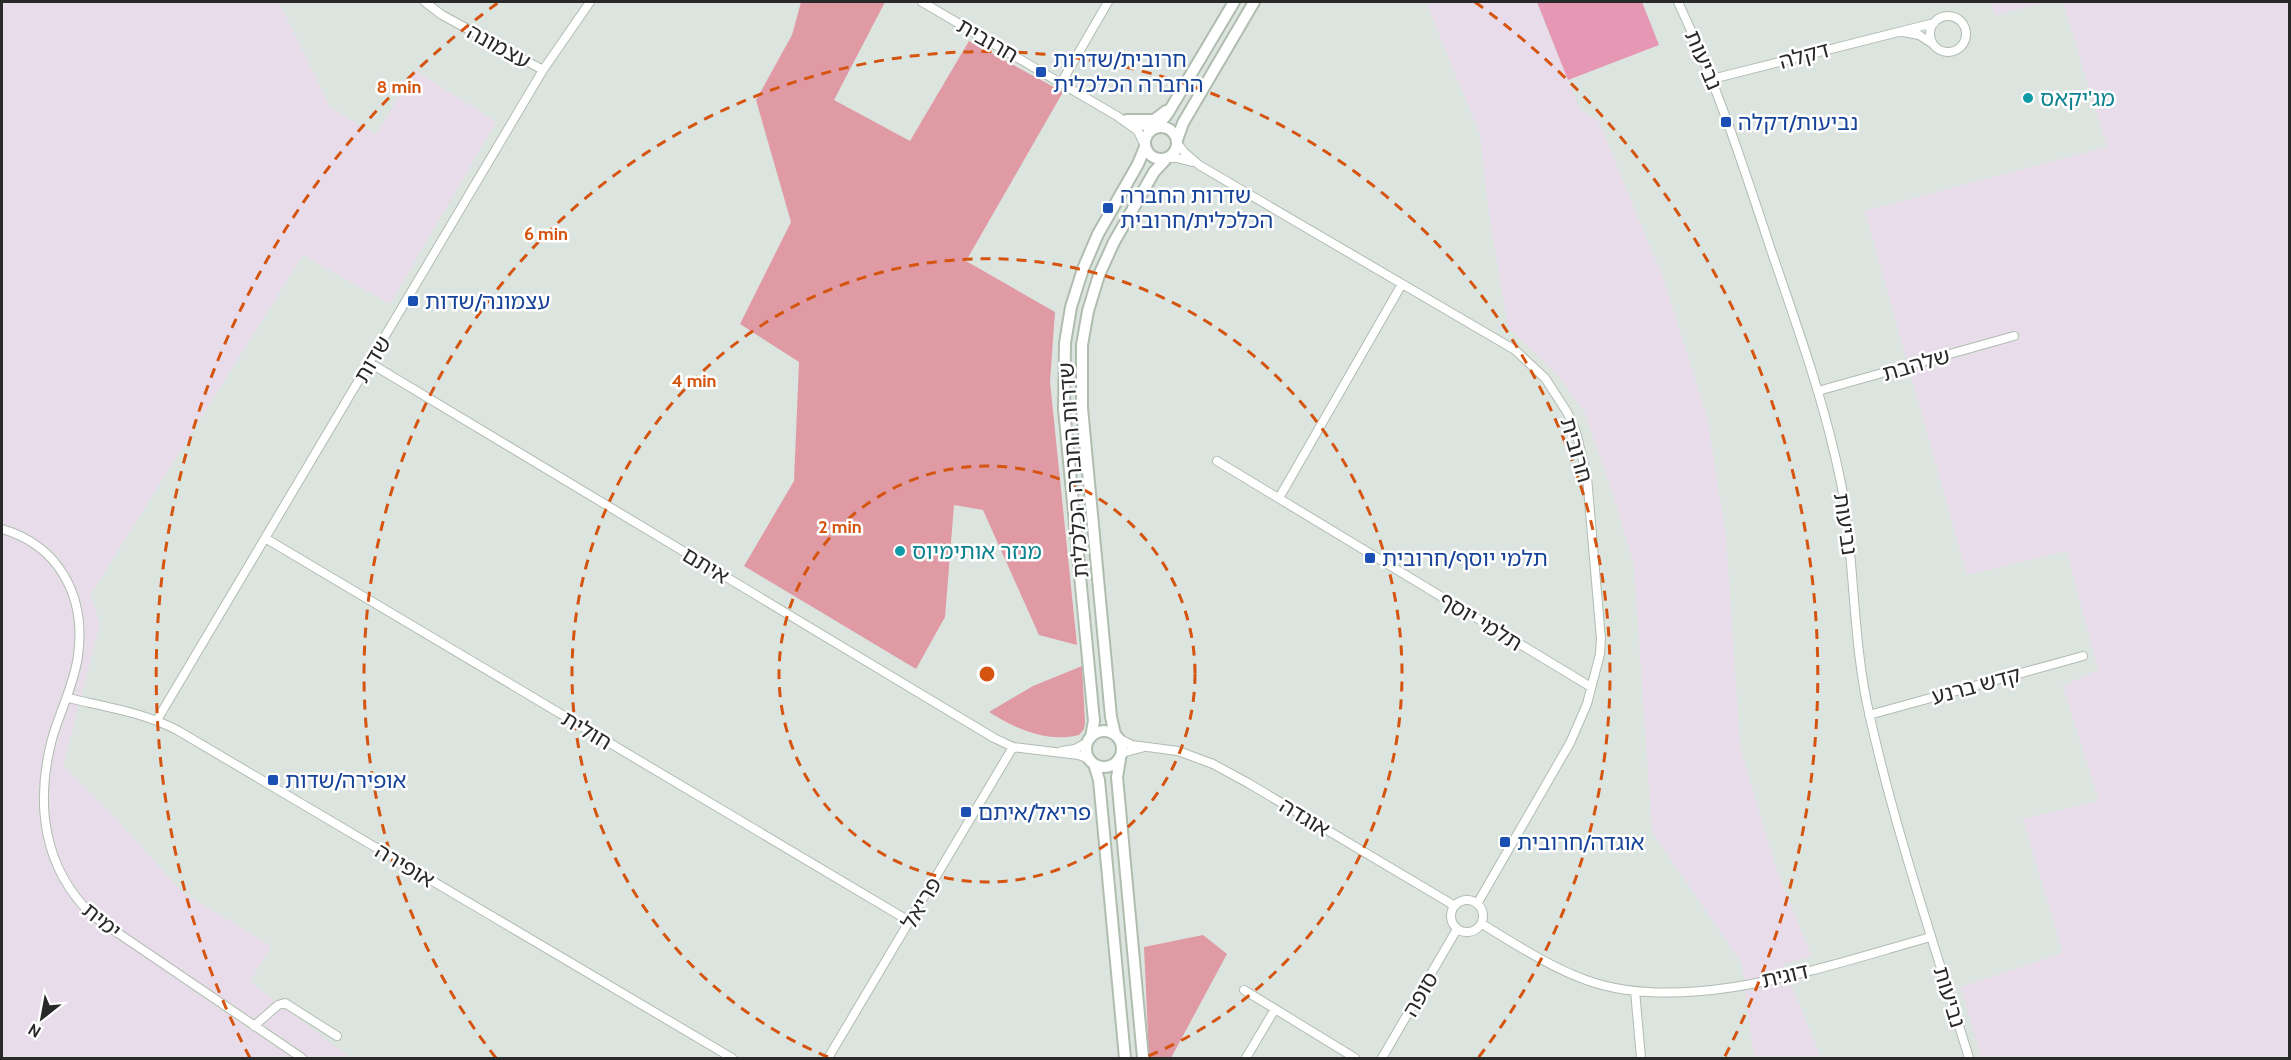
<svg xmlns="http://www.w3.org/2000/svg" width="2291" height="1060" font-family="Cabin,'Noto Sans Hebrew',sans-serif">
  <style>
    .industrial { fill: #dce4e0 }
    .green { fill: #df9aa4 }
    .pitch { fill: #e697b4 }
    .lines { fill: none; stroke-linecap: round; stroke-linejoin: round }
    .street-casing { stroke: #afbdaf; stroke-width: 10 }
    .secondary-casing { stroke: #afbdaf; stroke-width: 14 }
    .street { stroke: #fff; stroke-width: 8 }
    .secondary { stroke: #fff; stroke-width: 10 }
    .ring { fill: none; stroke: #d5540f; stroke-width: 3; stroke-dasharray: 10 8 }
    .transit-dot { fill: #1a4fb4; stroke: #fff; stroke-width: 2 }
    .culture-dot { fill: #0f9aa8; stroke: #fff; stroke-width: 2 }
    .labels { text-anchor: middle; stroke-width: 5; stroke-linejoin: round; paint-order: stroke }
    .street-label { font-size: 22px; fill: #292929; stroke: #fff }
    .transit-label { font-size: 22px; fill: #164399; stroke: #fff; text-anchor: start }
    .culture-label { font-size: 22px; fill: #0d838f; stroke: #fff; text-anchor: start }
    .centre { fill: #d5540f; stroke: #fff; stroke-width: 3 }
    .ring-label { font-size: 18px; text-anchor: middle; font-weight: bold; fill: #d5540f; stroke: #fff; stroke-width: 5; stroke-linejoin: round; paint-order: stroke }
  </style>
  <rect width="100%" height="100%" fill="#e8dceb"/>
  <!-- industrial -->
  <path class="industrial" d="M 279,2 L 1426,2 L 1480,134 L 1489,213 L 1508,327 L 1560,377 L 1585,413 L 1617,507 L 1634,565 L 1652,831 L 1742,964 L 1754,1058 L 351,1058 L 250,982 L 271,946 L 182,892 L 117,820 L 63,766 L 100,624 L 90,595 L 303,255 L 390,304 L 496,122 L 415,70 L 376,135 L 330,107 Z
    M 1536,2 L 1991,2 L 1995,15 L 2047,2 L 2063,2 L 2107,147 L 1865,211 L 1967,575 L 2067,551 L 2098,670 L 2063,686 L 2099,801 L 2023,819 L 2063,953 L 1961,987 L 1981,1058 L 1821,1058 L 1783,964 L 1812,957 L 1776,868 L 1740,747 L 1726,536 L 1707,417 L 1663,278 L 1598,120 L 1580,110 Z"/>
  <!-- green -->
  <path class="green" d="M 801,2 L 885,2 L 834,100 L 910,141 L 969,41 L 1063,92 L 966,261 L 1055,312 L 1050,382 L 1077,645 L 1039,635 L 983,510 L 954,505 L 945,617 L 916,669 L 744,566 L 794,481 L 799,362 L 740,324 L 791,222 L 756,100 L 792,35 Z
    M 1082,666 L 1085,723 L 1084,729 L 1079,735 C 1046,743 1016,729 989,712 L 1033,686 Z
    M 1203,935 L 1227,954 L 1171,1058 L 1149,1058 L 1144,947 Z"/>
  <!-- pitch -->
  <path class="pitch" d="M 1537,2 L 1642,2 L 1659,45 L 1568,80 Z"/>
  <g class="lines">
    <!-- street casing -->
    <g class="street-casing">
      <path id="street" d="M 425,2 L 442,15 L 543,70
        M 922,2 L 1117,116 L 1138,131 L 1144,144
        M 1678,2 C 1716,82 1743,165 1771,250 C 1797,326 1825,403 1841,483 C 1855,559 1852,638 1869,713 C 1895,830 1934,944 1969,1058
        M1930 34a18 18 0 1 1 36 0a18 18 0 1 1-36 0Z
        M 1903,32 L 1919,35 L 1933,44
        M 1712,79 L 1934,23
        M 1061,83 L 1108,2
        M 1132,122 L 1153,129
        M 1177,143 L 1184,152 L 1199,165 L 1515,350 L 1545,378 L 1567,412 L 1576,432 L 1587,477 L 1601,639 L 1600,654 L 1587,704 L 1570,743 L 1477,904
        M 1167,158 L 1177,158 L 1192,162
        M 370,363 L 994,738 L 1013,747 L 1079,755 L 1089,759
        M 1818,391 L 2014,336
        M 1217,461 L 1591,687
        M 1279,498 L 1402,284
        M 2,529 C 60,546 86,597 78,656 C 74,685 60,711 52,739 C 35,804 43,868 93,916 L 302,1058
        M 265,538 L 909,921
        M 68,698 C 106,707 142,712 177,730 L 732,1058
        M 1869,715 L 2083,656
        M 157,720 L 543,70 L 590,2
        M 1120,739 L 1132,745 L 1178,751 L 1213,764 L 1248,783 L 1455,906
        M 1062,751 L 1075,749 L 1088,742
        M 1122,753 L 1141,748
        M1451 916a16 16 0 1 1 32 0a16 16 0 1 1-32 0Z
        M 1482,924 C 1515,944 1550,967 1586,980 C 1688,1017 1831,964 1931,937
        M 1244,990 L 1355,1058
        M 1635,991 L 1641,1058
        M 254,1026 L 278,1005 L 285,1003 L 337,1036
        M 828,1058 L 1013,747
        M 1246,1058 L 1275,1009
        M 1382,1058 L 1457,929"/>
    </g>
    <!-- secondary casing -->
    <g class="secondary-casing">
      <path id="secondary" d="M 1127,120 L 1154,120 L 1166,111
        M1145 143a16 16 0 1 1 32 0a16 16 0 1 1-32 0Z
        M 1157,127 L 1168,113 L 1234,2
        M 1177,140 L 1183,123 L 1254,2
        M1086 749a18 18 0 1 1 36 0a18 18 0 1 1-36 0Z
        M 1115,734 L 1111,717 L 1082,408 L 1082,345 L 1088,311 L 1099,275 L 1114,242 L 1154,172 L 1165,160
        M 1091,737 L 1094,721 L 1064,409 L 1065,343 L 1071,307 L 1083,269 L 1098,234 L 1138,164 L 1145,147
        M 1120,759 L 1117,777 L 1143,1058
        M 1094,764 L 1099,780 L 1125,1058"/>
    </g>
    <!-- street -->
    <use href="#street" class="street"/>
    <!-- secondary -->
    <use href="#secondary" class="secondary"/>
  </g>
  <!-- distance rings -->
  <g class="ring">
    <circle cx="987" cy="674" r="208"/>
    <path d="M828 1057A415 415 0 1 1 1146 1057"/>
    <path d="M496 1058A623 623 0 1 1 1478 1058"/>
    <path d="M250 1058A831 831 0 0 1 499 2M1475 2A831 831 0 0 1 1724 1058"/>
  </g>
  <!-- markers -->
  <g class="transit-dot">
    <rect x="1035" y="66" width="12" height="12" rx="3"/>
    <rect x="1720" y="116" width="12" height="12" rx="3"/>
    <rect x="1102" y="202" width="12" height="12" rx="3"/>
    <rect x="407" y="295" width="12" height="12" rx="3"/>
    <rect x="1364" y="552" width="12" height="12" rx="3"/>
    <rect x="267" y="774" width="12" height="12" rx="3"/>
    <rect x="960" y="806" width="12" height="12" rx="3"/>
    <rect x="1499" y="836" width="12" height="12" rx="3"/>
  </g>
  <g class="culture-dot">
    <circle cx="2028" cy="98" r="6"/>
    <circle cx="900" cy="551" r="6"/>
  </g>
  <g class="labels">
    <!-- street labels -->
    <g class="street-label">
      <text transform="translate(988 40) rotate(30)" y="8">חרובית</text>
      <text transform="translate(499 46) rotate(29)" y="8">עצמונה</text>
      <text transform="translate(1804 55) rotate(-15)" y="8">דקלה</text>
      <text transform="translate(1704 60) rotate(67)" y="8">נביעות</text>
      <text transform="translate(372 359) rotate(-59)" y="8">שדות</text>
      <text transform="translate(1916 364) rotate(-16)" y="8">שלהבת</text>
      <text transform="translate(1577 450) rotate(74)" y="8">חרובית</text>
      <text transform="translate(1073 470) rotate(-94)" y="8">שדרות החברה הכלכלית</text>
      <text transform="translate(1846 524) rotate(82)" y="8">נביעות</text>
      <text transform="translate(706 565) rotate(31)" y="8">איתם</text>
      <text transform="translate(1481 621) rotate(31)" y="8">תלמי יוסף</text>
      <text transform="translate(1976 685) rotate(-15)" y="8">קדש ברנע</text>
      <text transform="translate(587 730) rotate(31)" y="8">חולית</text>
      <text transform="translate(1305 817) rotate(31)" y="8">אוגדה</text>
      <text transform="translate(405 865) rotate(31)" y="8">אופירה</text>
      <text transform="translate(921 903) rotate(-59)" y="8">פריאל</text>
      <text transform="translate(102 920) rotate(39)" y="8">ימית</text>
      <text transform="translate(1785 975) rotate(-13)" y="8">דוגית</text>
      <text transform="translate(1420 994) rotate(-60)" y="8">סופה</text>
      <text transform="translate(1950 997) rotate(73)" y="8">נביעות</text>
    </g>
    <!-- transit labels -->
    <g class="transit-label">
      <text x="1053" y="67">חרובית/שדרות<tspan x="1053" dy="25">החברה הכלכלית</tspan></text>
      <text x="1738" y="130">נביעות/דקלה</text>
      <text x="1120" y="203">שדרות החברה<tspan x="1120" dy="25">הכלכלית/חרובית</tspan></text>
      <text x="425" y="309">עצמונה/שדות</text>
      <text x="1382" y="566">תלמי יוסף/חרובית</text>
      <text x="285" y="788">אופירה/שדות</text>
      <text x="978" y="820">פריאל/איתם</text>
      <text x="1517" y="850">אוגדה/חרובית</text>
    </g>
    <!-- culture labels -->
    <g class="culture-label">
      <text x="2040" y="106">מג'יקאס</text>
      <text x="912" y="559">מנזר אותימיוס</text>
    </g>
  </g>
  <circle cx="987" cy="674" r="9" class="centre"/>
  <g class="ring-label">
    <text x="399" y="93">8 min</text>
    <text x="546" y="240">6 min</text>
    <text x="694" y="387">4 min</text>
    <text x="840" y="533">2 min</text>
  </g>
  <!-- border -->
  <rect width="2291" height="1060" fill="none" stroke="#292929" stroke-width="6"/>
  <!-- north arrow -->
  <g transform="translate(42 1018) rotate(211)" stroke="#ffffff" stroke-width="4.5" paint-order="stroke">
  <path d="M0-4.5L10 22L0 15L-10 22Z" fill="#292929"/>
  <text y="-9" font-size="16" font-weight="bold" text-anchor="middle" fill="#292929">N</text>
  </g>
</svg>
